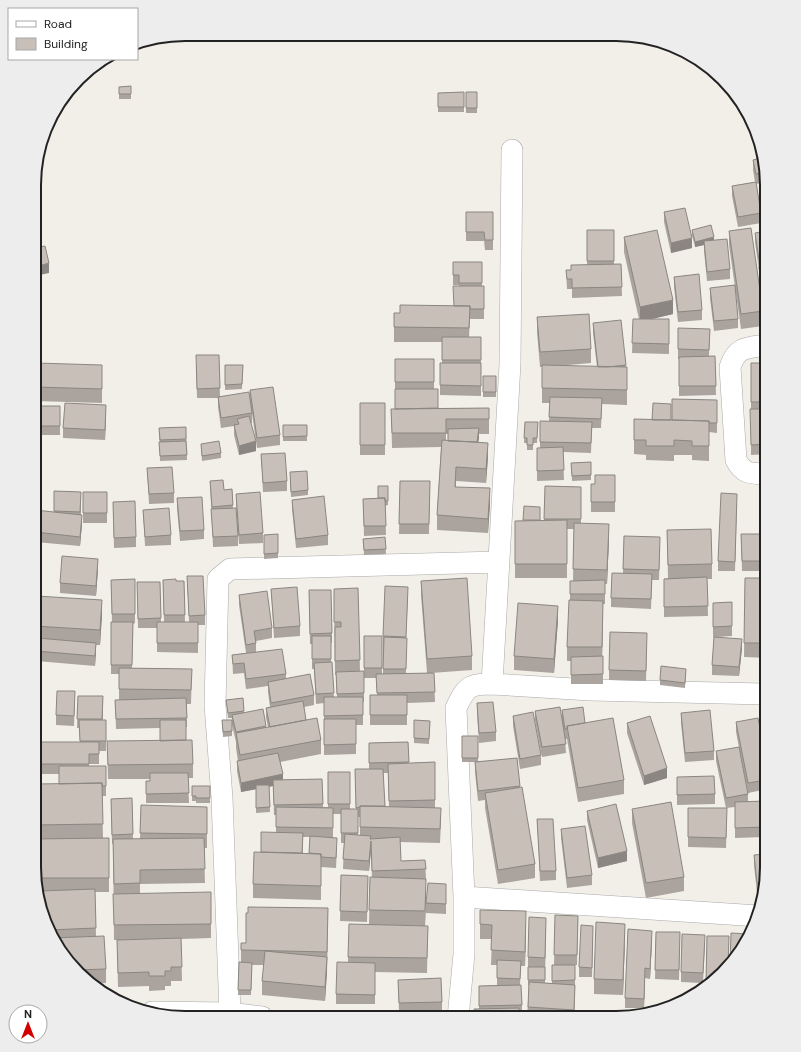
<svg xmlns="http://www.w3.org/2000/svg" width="801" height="1052" font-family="'DM Sans',sans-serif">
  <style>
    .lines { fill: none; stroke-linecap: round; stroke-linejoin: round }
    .minor-casing { stroke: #a9a9a9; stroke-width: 22 }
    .minor { stroke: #fff; stroke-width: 21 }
    .wall { fill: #aba49e; fill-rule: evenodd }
    .shaded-wall { fill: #8b8681 }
    .building { fill: #c7bfb8; stroke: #8b8681 }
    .rim { fill: none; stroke: #222; stroke-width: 2 }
  </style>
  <rect width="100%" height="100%" fill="#f2efe9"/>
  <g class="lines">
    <!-- minor casing -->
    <g class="minor-casing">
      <path id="minor" d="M 767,474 C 751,473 744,475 736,460 L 730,367 C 737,346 747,348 767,345
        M 492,684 L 510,364 L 512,150
        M 464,897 L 759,916
        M 152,1012 L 230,1013 L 262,1017
        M 230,1013 L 222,798 L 215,705 L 218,579 L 230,569 L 499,562
        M 458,1018 L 464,954 L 464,897 L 456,708 C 466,687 468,684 492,684 L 590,690 L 767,694"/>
    </g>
    <!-- minor -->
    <use href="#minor" class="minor"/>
  </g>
  <!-- wall -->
  <path class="wall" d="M 131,86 L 131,99 L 119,99 L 119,87 Z
    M 464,92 L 464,112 L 438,112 L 438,93 Z
    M 466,92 L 477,92 L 477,113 L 466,113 Z
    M 755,132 L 767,185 L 767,186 L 762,188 L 761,183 L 756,184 L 761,213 L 761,223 L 738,227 L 732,196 L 732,186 L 755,182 L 753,170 L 753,160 L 756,159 L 756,154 L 760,153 L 755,137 Z
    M 466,212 L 493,212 L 493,250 L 485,250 L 484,241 L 466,241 Z
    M 664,212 L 692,248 L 671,253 L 664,222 Z
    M 587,230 L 614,230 L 614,264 L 621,264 L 622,296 L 572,298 L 572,289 L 567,289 L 566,270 L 571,270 L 587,265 Z
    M 692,230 L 714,240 L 730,269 L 730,279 L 707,281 L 704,251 L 704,245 L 695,247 L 692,235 Z
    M 729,231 L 763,311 L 763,326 L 741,329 L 729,245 Z
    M 767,231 L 767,325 L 765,325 L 759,277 L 759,270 L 755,242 L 755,233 Z
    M 624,237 L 673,314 L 651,319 L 669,319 L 669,354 L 632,353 L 633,319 L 639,319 L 624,252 Z
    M 453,262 L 482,262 L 482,286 L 484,286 L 484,319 L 470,319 L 469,337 L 481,337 L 481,396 L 440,395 L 440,363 L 442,363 L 442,342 L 394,342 L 394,313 L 400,313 L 454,306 L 459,285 L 453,285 Z
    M 674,277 L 702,310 L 702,320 L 678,322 L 674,287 Z
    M 710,288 L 738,319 L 738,328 L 714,331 L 710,298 Z
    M 537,317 L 591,349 L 591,363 L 557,366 L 597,367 L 593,333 L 593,323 L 626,365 L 627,382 L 627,405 L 602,404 L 601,428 L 592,428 L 591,453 L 563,452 L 564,480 L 537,481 L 537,448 L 540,448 L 540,421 L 549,421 L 550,403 L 542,403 L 542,367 L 540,367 L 537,332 Z
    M 710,329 L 709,356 L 715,356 L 716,395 L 679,396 L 679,359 L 678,359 L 678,349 Z
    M 219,355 L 220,397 L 252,413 L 252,423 L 251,423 L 256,451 L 239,455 L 234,435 L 234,426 L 221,428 L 218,407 L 218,398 L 197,398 L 196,365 Z
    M 395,359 L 434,359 L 434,389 L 438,408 L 489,408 L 489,434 L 479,434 L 478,442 L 488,457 L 486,483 L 456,481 L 456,487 L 490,503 L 488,533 L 437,530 L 437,515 L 441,447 L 392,448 L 391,409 L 395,409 ZM 446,434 L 448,434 L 448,441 L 446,440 Z
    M 35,363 L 102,379 L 102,403 L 35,401 Z
    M 751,363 L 767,363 L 767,454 L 751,455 Z
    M 225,365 L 243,365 L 242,389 L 225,390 Z
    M 483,376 L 496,376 L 496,397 L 483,397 Z
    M 250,390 L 280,435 L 280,445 L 257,448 L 250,400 Z
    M 717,400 L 717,433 L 709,432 L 709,461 L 692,460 L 692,455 L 674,455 L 674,461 L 646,460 L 646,455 L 634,454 L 634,419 L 672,420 Z
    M 360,403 L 385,403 L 385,455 L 360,455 Z
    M 35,406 L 60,406 L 60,435 L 35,435 Z
    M 106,415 L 105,440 L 63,438 L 63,428 Z
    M 525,422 L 538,422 L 537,443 L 533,443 L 533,450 L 527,450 L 527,443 L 524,443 Z
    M 283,425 L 307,425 L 307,441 L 283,441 Z
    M 186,427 L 187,460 L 160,461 L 159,428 Z
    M 201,444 L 221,453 L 221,458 L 202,461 Z
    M 261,454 L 287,481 L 287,491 L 263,492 Z
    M 591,462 L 591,480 L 572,481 L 571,463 Z
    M 147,468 L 174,493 L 174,503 L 149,504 Z
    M 615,475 L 615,512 L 591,512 L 591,484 L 595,484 Z
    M 290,477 L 308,490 L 308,495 L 291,497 Z
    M 210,481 L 224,490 L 232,489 L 233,508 L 238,536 L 238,546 L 213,547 Z
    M 400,481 L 430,481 L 429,534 L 399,534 Z
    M 388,486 L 388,505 L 385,506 L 386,535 L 364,536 L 363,499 L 378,498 Z
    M 545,486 L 581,487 L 581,524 L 609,539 L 607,584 L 605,584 L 605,604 L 603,604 L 602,656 L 603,656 L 603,684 L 571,684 L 571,661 L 567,661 L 567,647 L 570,600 L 570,581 L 573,581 L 574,529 L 567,529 L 567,578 L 515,578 L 515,521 L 544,520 Z
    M 54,491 L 81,492 L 81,514 L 82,524 L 80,546 L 35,542 L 35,510 L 54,512 Z
    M 83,492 L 107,492 L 107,523 L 83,523 Z
    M 236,494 L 263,533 L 263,543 L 239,544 L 236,503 Z
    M 177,498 L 204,530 L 204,539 L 180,541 L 177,508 Z
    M 292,500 L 328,535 L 328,545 L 296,548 L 292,509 Z
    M 113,502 L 136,537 L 136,547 L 114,548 Z
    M 737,503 L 735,571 L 718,571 L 718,561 Z
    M 143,510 L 171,535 L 171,545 L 145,546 Z
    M 667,530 L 712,564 L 712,579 L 707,579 L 708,616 L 664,617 L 664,579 L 668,578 Z
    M 278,534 L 278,558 L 264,559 L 264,535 Z
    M 741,534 L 765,534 L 766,571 L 742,571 Z
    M 624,536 L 660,546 L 659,580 L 652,580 L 651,609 L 611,607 L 611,598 L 623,573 Z
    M 385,537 L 386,554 L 364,555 L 363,539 Z
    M 98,569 L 96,596 L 60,593 L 60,583 Z
    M 187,576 L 205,615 L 205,625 L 198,625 L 198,653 L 157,652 L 157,628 L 138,628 L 137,582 L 160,582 L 161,622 L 164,622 L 163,580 L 176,581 L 184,581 L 185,622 L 189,622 Z
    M 745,578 L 767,578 L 767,658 L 744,657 Z
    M 135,579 L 135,623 L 133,624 L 132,668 L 192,669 L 191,704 L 187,704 L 187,727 L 186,727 L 186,740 L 193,764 L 193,778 L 188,778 L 189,803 L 146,803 L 146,781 L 150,781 L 150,779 L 108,779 L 107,741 L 160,741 L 160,728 L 116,729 L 115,700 L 119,700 L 119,674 L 111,674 L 111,622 L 112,622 L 111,580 Z
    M 421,581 L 472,656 L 472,670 L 431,673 L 434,673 L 435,702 L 407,703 L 407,725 L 370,725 L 370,695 L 377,695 L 376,678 L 364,678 L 364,636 L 382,636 L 382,674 L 383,674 L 383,636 L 408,597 L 406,638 L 406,674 L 427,673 L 421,595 Z
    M 358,588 L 360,671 L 364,693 L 364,702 L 363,702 L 363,725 L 356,725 L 356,754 L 324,755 L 324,703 L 316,704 L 314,669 L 312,669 L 312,644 L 310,644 L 309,590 L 332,633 L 332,643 L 331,643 L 331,662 L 334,697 L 337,697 L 336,675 L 335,675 L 334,603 Z
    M 271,589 L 300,626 L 300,636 L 274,638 Z
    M 239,595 L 272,628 L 272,638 L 256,641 L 256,652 L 286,674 L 286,678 L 314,695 L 314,705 L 304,707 L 306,720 L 321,740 L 321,754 L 280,762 L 283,780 L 322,779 L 323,807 L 328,807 L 328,772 L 350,772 L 350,809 L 356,809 L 355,769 L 369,769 L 369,743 L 408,742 L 409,763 L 435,762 L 435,808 L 441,822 L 440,843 L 400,842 L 401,861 L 425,860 L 426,879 L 419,879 L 426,894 L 425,926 L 369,925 L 370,877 L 372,877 L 371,850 L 369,871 L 343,869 L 344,843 L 341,843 L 341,814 L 333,814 L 333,837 L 337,848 L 336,868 L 321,867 L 321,900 L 253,898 L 253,884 L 261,852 L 276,832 L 276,815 L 274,815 L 273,786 L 269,787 L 270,812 L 256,813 L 256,789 L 241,792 L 237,771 L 237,761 L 238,761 L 236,748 L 236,742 L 232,725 L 232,718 L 228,718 L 226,700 L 243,698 L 244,713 L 266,726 L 266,728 L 268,727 L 266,718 L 266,708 L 270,707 L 268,692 L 268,686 L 246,689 L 244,673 L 233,674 L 232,655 L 246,653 L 239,605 ZM 383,773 L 388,773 L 389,807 L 385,806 ZM 358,817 L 360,817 L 360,835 L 358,835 ZM 303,837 L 310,837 L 309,853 L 303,853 Z
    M 732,602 L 732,636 L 717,637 L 742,648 L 739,676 L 712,675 L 712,665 L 714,637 L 713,637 L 713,603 Z
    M 34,615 L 102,615 L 100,645 L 96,645 L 95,666 L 36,661 L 37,641 L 34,641 Z
    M 558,620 L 554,673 L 514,670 L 514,656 Z
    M 647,643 L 646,681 L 609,680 L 609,670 Z
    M 686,674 L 685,688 L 660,685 L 660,680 Z
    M 78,696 L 103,696 L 103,720 L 106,720 L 106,751 L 99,751 L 99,764 L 89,764 L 89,766 L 106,766 L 106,796 L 102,796 L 103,838 L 109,838 L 109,892 L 95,892 L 96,936 L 106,969 L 106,983 L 91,984 L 72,967 L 50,934 L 34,867 L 34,784 L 59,784 L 59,774 L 34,774 L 34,742 L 80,742 L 79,728 L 77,728 Z
    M 75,701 L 74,726 L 56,725 L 56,715 Z
    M 477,703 L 496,732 L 496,741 L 479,743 L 477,713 Z
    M 562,710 L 585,723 L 624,780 L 624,794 L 578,802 L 567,739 L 565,739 L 566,753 L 542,757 L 535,720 L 535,711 L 562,720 Z
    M 681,713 L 714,751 L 714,760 L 685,762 L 681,723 Z
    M 513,716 L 541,755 L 541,765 L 520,769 L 513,726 Z
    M 763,717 L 767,717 L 767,749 L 763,727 Z
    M 222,720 L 232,720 L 232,736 L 223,737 Z
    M 414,720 L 430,721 L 429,744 L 414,743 Z
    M 736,722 L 767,761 L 767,789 L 748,793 L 736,732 Z
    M 627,723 L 667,778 L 644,785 L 627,733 Z
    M 462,736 L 478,736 L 478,762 L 517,758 L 520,788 L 535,864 L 535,878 L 498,884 L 485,808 L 485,800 L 478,801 L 475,772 L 475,762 L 462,762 Z
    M 716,751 L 748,794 L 748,802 L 767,801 L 767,837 L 735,838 L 735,807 L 726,808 L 716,761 Z
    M 677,777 L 715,794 L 715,804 L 677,805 Z
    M 192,786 L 210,786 L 210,803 L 196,803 L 196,801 L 192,801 Z
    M 132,798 L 133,839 L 140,839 L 141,805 L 207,821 L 207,848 L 204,848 L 205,883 L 140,884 L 140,894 L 211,924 L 211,938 L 181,939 L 182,981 L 171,981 L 171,986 L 165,986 L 165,990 L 149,991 L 149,986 L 118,987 L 117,940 L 114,940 L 113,844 L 112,844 L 111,799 Z
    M 632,809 L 684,877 L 684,891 L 646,898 L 632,823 Z
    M 587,811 L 627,861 L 598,868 L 587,820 Z
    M 727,818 L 726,848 L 688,847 L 688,837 Z
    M 537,819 L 556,871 L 556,880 L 540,881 Z
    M 561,829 L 592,875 L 592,885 L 567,888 L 561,838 Z
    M 754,855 L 767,877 L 764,892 L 757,893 L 754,865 Z
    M 341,875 L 368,876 L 367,922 L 340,921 Z
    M 446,894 L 446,914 L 426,913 L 426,903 Z
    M 328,908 L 327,972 L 325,1001 L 262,995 L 262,981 L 264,965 L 252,965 L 251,995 L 238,995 L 239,962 L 241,962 L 241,943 L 246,943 Z
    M 555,915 L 578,916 L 577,965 L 575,965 L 575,995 L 574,1017 L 597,1018 L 527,1018 L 529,985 L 528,985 L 528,957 L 546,928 L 545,983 L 552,983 L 552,965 L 554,965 Z
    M 480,924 L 526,926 L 525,966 L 521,966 L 520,985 L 522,1005 L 522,1015 L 479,1009 L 479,986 L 497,985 L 497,965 L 491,965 L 492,939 L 480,939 Z
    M 428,926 L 427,973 L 375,972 L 375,1004 L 336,1004 L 336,994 L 348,962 L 348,957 Z
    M 656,932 L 680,932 L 679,980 L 655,979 Z
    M 593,935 L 592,977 L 579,977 L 579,967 Z
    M 707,936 L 729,946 L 715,981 L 706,987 Z
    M 625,938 L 623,995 L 594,994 L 594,979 Z
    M 652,940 L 650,979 L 645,978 L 644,1008 L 625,1008 L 625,998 Z
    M 705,945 L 703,983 L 681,982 L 681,972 Z
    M 398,980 L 442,1002 L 442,1011 L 399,1013 Z"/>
  <!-- shaded-wall -->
  <path class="shaded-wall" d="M 714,237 L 714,242 L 704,241 L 704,245 L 695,247 L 695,242 Z
    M 692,238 L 692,248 L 671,253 L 671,243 Z
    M 49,263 L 49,273 L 35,276 L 35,267 Z
    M 673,300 L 673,314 L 640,322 L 640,307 Z
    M 106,405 L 106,415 L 105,440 L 105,430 Z
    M 479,428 L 479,438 L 477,452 L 477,443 Z
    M 256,441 L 256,451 L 239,455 L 239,446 Z
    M 488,443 L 488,457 L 486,483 L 486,469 Z
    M 490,488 L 490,503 L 488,533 L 488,519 Z
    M 82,515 L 82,524 L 80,546 L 80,537 Z
    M 609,524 L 609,539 L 607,584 L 607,570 Z
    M 98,559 L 98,569 L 96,596 L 96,586 Z
    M 102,600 L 102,615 L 100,645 L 100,630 Z
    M 603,601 L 603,616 L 602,662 L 602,647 Z
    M 558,606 L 558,620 L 554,673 L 554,659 Z
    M 742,639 L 742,648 L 739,676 L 739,667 Z
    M 96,643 L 96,653 L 95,666 L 95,656 Z
    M 667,768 L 667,778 L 644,785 L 644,776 Z
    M 283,774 L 283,784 L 241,792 L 241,783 Z
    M 371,841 L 371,850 L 369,871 L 369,861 Z
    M 627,851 L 627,861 L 598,868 L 598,858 Z
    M 426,879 L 426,894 L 425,926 L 425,911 Z
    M 328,908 L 327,972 L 325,1001 L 325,987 L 327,960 Z
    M 526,911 L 526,926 L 525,966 L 525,952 Z
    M 625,924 L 625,938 L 623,995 L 623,980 Z
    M 652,931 L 652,940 L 650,979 L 650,969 Z
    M 645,968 L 645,978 L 644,1008 L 644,999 Z
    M 575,985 L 575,995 L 574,1018 L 574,1010 Z"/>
  <!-- building -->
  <path class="building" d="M 131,86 L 131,94 L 119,94 L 119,87 Z
    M 464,92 L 464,107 L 438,107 L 438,93 Z
    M 466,92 L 477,92 L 477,108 L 466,108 Z
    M 760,153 L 765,177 L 762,178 L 761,173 L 756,174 L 753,160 L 757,159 L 756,154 Z
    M 756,182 L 761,213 L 738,217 L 732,186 Z
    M 685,208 L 692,238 L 671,243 L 664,212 Z
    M 466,212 L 493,212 L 493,240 L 485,240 L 484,232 L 466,232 Z
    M 711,225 L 714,237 L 695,242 L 692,230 Z
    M 751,228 L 763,311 L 741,314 L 729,231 Z
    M 587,230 L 614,230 L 614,261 L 587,261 Z
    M 657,230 L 673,300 L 640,307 L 624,237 Z
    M 767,231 L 767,259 L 759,260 L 755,233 Z
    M 727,239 L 730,269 L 707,272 L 704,241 Z
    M 45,246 L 49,263 L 35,267 L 35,248 Z
    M 453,262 L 482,262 L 482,283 L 459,283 L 459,275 L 453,275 Z
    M 621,264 L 622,287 L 572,288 L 572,279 L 567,279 L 566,270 L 571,270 L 571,265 Z
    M 767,266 L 767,315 L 765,316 L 759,267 Z
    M 699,274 L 702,310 L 678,312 L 674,277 Z
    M 735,285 L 738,319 L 714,321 L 710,288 Z
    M 453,286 L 484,286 L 484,309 L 470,309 L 470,306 L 454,306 Z
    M 400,305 L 470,306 L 469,328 L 394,327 L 394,313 L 400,313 Z
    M 589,314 L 591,349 L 540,352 L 537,317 Z
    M 633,319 L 669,319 L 669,344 L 632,343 Z
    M 621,320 L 626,365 L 608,367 L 598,367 L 593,323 Z
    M 678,328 L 710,329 L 709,350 L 678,349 Z
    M 442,337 L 481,337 L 481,360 L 442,360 Z
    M 196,355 L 219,355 L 220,388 L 197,389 Z
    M 715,356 L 716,386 L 679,386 L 679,357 Z
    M 395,359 L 434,359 L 434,382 L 395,382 Z
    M 35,363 L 102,365 L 102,389 L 35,387 Z
    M 440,363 L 481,363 L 481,386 L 440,385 Z
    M 751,363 L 767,363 L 767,402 L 751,402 Z
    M 225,365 L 243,365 L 242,384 L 225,385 Z
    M 542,365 L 627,367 L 627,390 L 542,388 Z
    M 483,376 L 496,376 L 496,392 L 483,392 Z
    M 273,387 L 280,435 L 257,438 L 250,390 Z
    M 395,389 L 438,389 L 438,408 L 395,409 Z
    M 249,392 L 252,413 L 221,418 L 218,397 Z
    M 550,397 L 602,398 L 601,419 L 549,417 Z
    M 672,399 L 717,400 L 717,423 L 709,423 L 709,421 L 672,420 Z
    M 65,403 L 106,405 L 105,430 L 63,428 Z
    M 360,403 L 385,403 L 385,445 L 360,445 Z
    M 653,403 L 671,404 L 671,420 L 652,420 Z
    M 35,406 L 60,406 L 60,426 L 35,426 Z
    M 489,408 L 489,419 L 446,419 L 446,433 L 392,433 L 391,409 Z
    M 750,409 L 767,409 L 767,444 L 751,445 Z
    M 249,416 L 256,441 L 239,446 L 234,425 L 239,424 L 237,419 Z
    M 634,419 L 709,421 L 709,446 L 692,446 L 692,441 L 674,440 L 674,446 L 646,446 L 646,440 L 634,440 Z
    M 540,421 L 592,422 L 591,443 L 540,442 Z
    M 525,422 L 538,422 L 537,438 L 533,438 L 533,445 L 527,445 L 527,438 L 524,438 Z
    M 283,425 L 307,425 L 307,436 L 283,437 Z
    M 186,427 L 186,439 L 160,440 L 159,428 Z
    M 479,428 L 477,442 L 448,441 L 448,429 Z
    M 442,440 L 488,443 L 486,469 L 456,467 L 455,487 L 490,488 L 488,519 L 437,515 Z
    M 186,441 L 187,455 L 160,456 L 159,442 Z
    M 219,441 L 221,453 L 202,456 L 201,444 Z
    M 563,447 L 564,470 L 537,471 L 537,448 Z
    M 285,453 L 287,481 L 263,483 L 261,454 Z
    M 591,462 L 591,475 L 572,476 L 571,463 Z
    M 172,467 L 174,493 L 149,494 L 147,468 Z
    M 307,471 L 308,490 L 291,492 L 290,472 Z
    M 595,475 L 615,475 L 615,502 L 591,502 L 591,484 L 595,484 Z
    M 223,480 L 224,490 L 232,489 L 233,505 L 212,507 L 210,481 Z
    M 400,481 L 430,481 L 429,524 L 399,524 Z
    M 378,486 L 388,486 L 388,501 L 385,501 L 385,498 L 378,498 Z
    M 545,486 L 581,487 L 581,519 L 544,519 Z
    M 54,491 L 81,492 L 80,512 L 54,511 Z
    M 83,492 L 107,492 L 107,513 L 83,513 Z
    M 260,492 L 263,533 L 239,535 L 236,494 Z
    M 721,493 L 737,494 L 735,562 L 718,561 Z
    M 324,496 L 328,535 L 296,539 L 292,500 Z
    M 202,497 L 204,530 L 180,531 L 177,498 Z
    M 385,498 L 386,526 L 364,526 L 363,499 Z
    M 135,501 L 136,537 L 114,538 L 113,502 Z
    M 524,506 L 540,507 L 540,520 L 523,520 Z
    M 169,508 L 171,535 L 145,537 L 143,510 Z
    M 236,508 L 238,536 L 213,537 L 211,509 Z
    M 35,510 L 82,515 L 80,537 L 35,532 Z
    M 567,520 L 567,564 L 515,564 L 515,521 Z
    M 574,523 L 609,524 L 607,570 L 573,569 Z
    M 711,529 L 712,564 L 668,565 L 667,530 Z
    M 278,534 L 278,553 L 264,554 L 264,535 Z
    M 741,534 L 765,534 L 766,561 L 742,561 Z
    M 624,536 L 660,537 L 659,570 L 623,569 Z
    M 385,537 L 386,549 L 364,550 L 363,539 Z
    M 62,556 L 98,559 L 96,586 L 60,583 Z
    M 612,573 L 652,574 L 651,599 L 611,598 Z
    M 187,576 L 203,576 L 205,615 L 189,616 Z
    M 707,577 L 708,606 L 664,607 L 664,579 Z
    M 467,578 L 472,656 L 427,659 L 421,581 Z
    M 745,578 L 767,578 L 767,643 L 744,643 Z
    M 135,579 L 135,614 L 112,614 L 111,580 Z
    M 176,579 L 176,581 L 184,581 L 185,615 L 164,615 L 163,580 Z
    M 605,580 L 605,594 L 570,594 L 570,581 Z
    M 137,582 L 160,582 L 161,618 L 138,619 Z
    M 385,586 L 408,587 L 406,637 L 383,636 Z
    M 297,587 L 300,626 L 274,628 L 271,589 Z
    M 358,588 L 360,660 L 335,661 L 335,627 L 341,627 L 341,622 L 334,622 L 334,589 Z
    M 309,590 L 331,590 L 332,633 L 310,634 Z
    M 267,591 L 272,628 L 254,631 L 256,643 L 246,645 L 239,595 Z
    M 36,596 L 102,600 L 100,630 L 34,626 Z
    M 569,600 L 603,601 L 602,647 L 567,647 Z
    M 732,602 L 732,626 L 713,627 L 713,603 Z
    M 518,603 L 558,606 L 554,659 L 514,656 Z
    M 111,622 L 133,622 L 132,665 L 111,665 Z
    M 157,622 L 198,622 L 198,643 L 157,643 Z
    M 610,632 L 647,633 L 646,671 L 609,670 Z
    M 312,636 L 331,636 L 331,659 L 312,659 Z
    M 364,636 L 382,636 L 382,668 L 364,668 Z
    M 384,637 L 407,638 L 406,669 L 383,669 Z
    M 714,637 L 742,639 L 739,667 L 712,665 Z
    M 37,638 L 96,643 L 95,656 L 36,651 Z
    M 282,649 L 286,674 L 246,679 L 244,663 L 233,664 L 232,655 Z
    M 603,656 L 603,674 L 571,675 L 571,657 Z
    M 332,662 L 334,693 L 316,694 L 314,663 Z
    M 661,666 L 686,669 L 685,683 L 660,680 Z
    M 119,668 L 192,669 L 191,690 L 119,689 Z
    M 364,671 L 364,693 L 337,694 L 336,672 Z
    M 434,673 L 435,692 L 377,693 L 376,674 Z
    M 310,674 L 314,695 L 271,703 L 268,682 Z
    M 57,691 L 75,691 L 74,716 L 56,715 Z
    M 370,695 L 407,695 L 407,715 L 370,715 Z
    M 78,696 L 103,696 L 102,719 L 77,719 Z
    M 324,697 L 363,697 L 363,715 L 324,716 Z
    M 186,698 L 187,718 L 116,719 L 115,700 Z
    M 243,698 L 244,711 L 228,713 L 226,700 Z
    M 303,701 L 306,720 L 270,727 L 266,708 Z
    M 493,702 L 496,732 L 479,733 L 477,703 Z
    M 560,707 L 566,744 L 542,747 L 535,711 Z
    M 583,707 L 585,723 L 567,726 L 567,729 L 565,729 L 562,710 Z
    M 263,709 L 266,726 L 236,732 L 232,715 Z
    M 710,710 L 714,751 L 685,753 L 681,713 Z
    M 533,712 L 541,755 L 520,759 L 513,716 Z
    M 650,716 L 667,768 L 644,776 L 627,723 Z
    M 763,717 L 767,717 L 767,739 Z
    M 317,718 L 321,740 L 240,755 L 236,733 Z
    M 613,718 L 624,780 L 578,788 L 567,726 Z
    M 758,718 L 767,761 L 767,780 L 748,783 L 736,722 Z
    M 324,719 L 356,719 L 356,744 L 324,745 Z
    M 79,720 L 106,720 L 106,741 L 80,741 Z
    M 160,720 L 186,720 L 186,740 L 160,741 Z
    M 222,720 L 232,720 L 232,731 L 223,732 Z
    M 414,720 L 430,721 L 429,739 L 414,738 Z
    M 462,736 L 478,736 L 478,758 L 462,758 Z
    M 192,740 L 193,764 L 108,765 L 107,741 Z
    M 34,742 L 99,742 L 99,754 L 89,754 L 89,764 L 34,764 Z
    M 408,742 L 409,762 L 369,763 L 369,743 Z
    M 739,747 L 748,794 L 726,798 L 716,751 Z
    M 278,753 L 283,774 L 241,783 L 237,761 Z
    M 517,758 L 520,786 L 478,791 L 475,762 Z
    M 435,762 L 435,800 L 389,801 L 388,764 Z
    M 59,766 L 106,766 L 106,786 L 102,786 L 102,783 L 59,784 Z
    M 355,769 L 383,769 L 385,806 L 360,806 L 360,807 L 356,808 Z
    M 328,772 L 350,772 L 350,804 L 328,804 Z
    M 150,773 L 188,773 L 189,793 L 146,794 L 146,781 L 150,781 Z
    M 714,776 L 715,794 L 677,795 L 677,777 Z
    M 322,779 L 323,804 L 274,805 L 273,780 Z
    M 102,783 L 103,824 L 34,825 L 34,784 Z
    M 256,785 L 269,785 L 270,807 L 256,808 Z
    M 192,786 L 210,786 L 210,798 L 196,798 L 196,796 L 192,796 Z
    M 522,787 L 535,864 L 498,870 L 485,793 Z
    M 132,798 L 133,834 L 112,835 L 111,799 Z
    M 767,801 L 767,827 L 735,828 L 735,802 Z
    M 671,802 L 684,877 L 646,883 L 632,809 Z
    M 616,804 L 627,851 L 598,858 L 587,811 Z
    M 141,805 L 207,807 L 207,834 L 140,833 Z
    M 360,806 L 441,808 L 440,829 L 360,827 Z
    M 276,807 L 333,808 L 333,828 L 276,827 Z
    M 688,808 L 727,808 L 726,838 L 688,837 Z
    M 341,809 L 358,809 L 358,833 L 341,833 Z
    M 537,819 L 553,819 L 556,871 L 540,871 Z
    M 585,826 L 592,875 L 567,878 L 561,829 Z
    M 261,832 L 303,833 L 302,853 L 261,852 Z
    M 345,834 L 371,836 L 370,839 L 400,837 L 401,861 L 425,860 L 426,869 L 372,871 L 371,841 L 369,861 L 343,859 Z
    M 310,836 L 337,838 L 336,858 L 321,857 L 321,854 L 309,853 Z
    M 109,838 L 109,878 L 37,878 L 34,867 L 34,839 Z
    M 204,838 L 205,869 L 140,870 L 140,883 L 114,884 L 113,839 Z
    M 254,852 L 321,854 L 321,886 L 253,884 Z
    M 767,854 L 767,877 L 766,882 L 757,883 L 754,855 Z
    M 341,875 L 368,876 L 367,912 L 340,911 Z
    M 370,877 L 426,879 L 425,911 L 369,910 Z
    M 428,883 L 446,884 L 446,904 L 426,903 Z
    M 95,889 L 96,928 L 49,930 L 40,891 Z
    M 211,892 L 211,924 L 114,925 L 113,894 Z
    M 248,907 L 328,908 L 327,952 L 241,950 L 241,943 L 246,943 L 246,913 L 248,913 Z
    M 480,910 L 526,911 L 525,952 L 491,950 L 492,925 L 480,924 Z
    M 555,915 L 578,916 L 577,955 L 554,955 Z
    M 529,917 L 546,918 L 545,958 L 528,957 Z
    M 596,922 L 625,924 L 623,980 L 594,979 Z
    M 349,924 L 428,926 L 427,958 L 348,957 Z
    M 581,925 L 593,926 L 592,968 L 579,967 Z
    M 628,929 L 652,931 L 650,969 L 645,968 L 644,999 L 625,998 Z
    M 656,932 L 680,932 L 679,970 L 655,970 Z
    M 731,933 L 750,934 L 741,951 L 730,964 Z
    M 682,934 L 705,935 L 703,973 L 681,972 Z
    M 104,936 L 106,969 L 75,970 L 72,967 L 52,938 Z
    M 707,936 L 729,936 L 728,967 L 714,982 L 706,982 Z
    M 181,938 L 182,967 L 171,967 L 171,971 L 165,971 L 165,976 L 149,976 L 149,972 L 118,973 L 117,940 Z
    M 265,951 L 327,957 L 325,987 L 262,981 Z
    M 497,960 L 521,961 L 520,979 L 497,978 Z
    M 239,962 L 252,963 L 251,990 L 238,990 Z
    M 337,962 L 375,963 L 375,995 L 336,994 Z
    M 552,965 L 575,965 L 575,980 L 552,981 Z
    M 528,967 L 545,967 L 545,980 L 528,980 Z
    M 441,978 L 442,1002 L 399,1003 L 398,980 Z
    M 529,982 L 575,985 L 574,1010 L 528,1007 Z
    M 521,985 L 522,1005 L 479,1006 L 479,986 Z
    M 519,1008 L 519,1018 L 475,1018 L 474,1009 Z
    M 528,1011 L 546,1011 L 546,1018 L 527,1018 Z
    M 549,1013 L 570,1014 L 570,1018 L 548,1018 Z
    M 625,1013 L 639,1013 L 625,1016 Z
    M 574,1017 L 597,1018 L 574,1018 Z"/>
  <!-- crop -->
  <path d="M0 0H801V1052H0ZM185 41H616A144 144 0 0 1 760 185V867A144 144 0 0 1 616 1011H185A144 144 0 0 1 41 867V185A144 144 0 0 1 185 41Z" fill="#ededed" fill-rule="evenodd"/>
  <path class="rim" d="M185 41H616A144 144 0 0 1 760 185V867A144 144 0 0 1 616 1011H185A144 144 0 0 1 41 867V185A144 144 0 0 1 185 41Z"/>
  <!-- legend -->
  <rect x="8" y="8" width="130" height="52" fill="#ffffff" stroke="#a7a7a7"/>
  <rect x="16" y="21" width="20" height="6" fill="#ffffff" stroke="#a7a7a7"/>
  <text x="44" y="28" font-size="12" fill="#222222">Road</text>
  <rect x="16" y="38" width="20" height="12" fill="#c7bfb8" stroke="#a7a7a7"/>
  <text x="44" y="48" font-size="12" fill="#222222">Building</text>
  <!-- north arrow -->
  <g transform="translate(28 1024)"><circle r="19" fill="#ffffff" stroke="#a7a7a7"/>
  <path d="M0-3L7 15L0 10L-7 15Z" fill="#d40000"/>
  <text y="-6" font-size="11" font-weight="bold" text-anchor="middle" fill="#222222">N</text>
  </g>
</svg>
